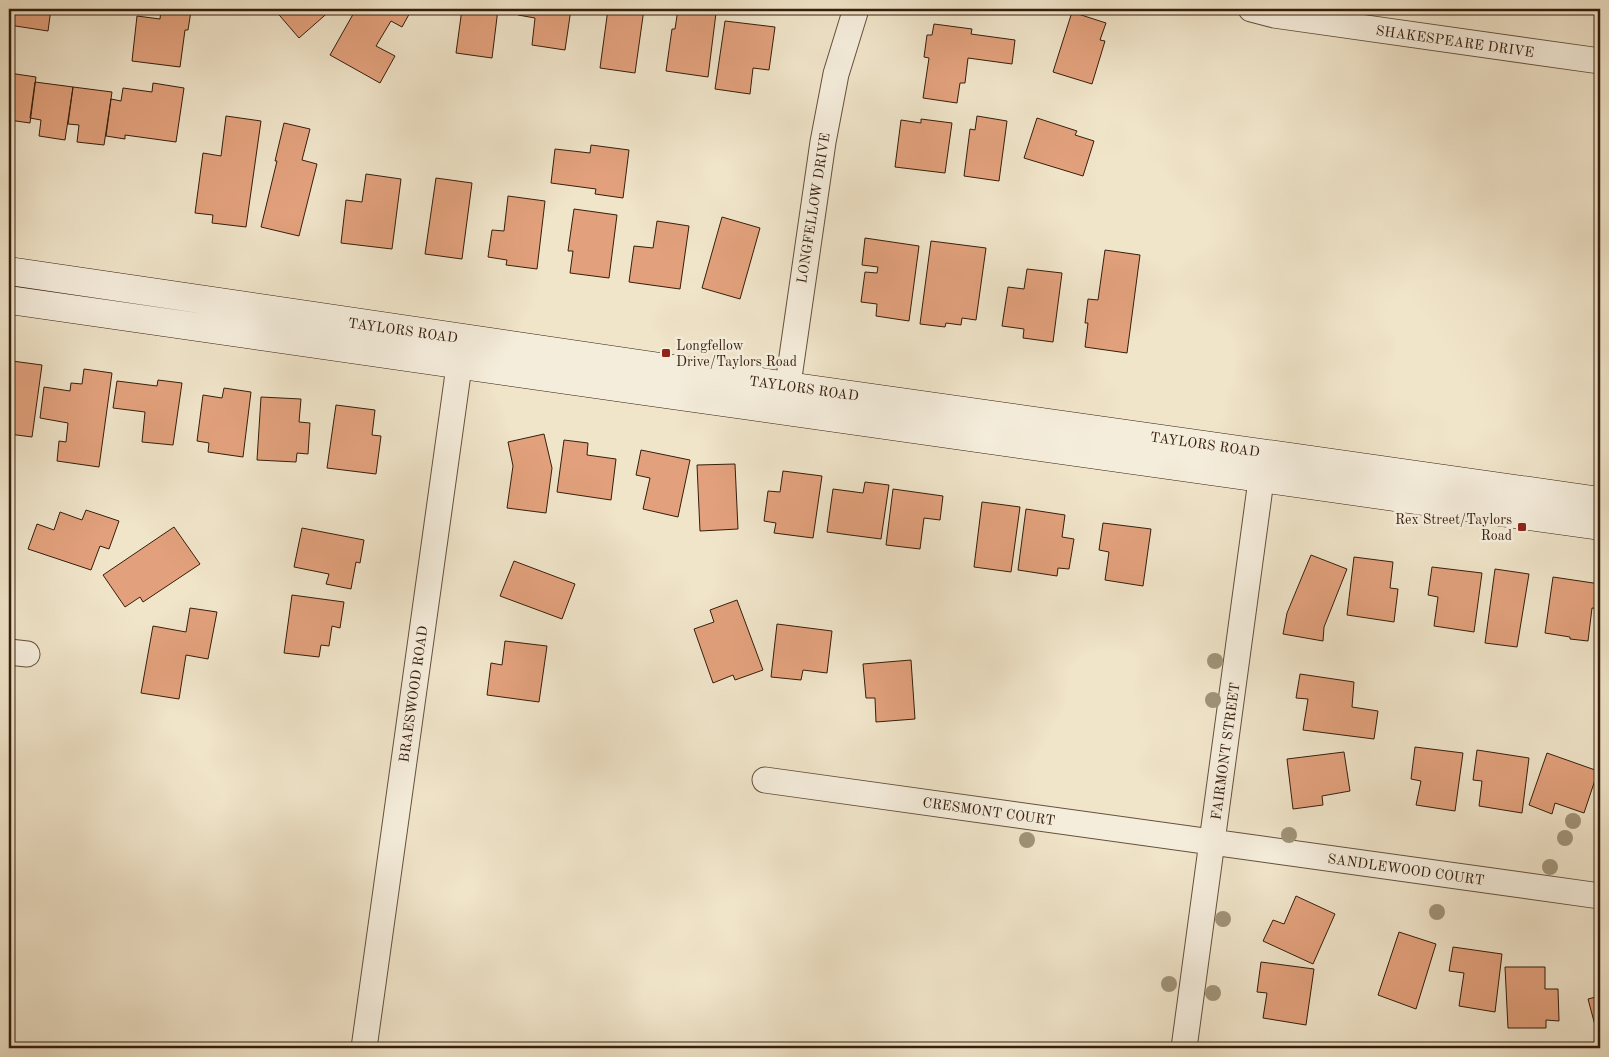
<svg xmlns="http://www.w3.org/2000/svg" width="1609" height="1057" font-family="'Old Standard TT',serif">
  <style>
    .building { fill: #e2a17c; stroke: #361e0c }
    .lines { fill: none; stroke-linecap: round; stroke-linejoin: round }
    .street-casing { stroke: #64503b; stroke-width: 27 }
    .secondary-casing { stroke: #361e0c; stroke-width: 29 }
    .street { stroke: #f5eddc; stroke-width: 25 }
    .secondary { stroke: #f5eddc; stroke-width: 28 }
    .tree { fill: #a09378 }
    .poi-dot { fill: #8f2418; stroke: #f5eddc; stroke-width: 2 }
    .labels { text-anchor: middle; stroke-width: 5; stroke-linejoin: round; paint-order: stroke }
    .street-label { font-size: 14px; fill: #361e0c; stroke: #f5eddc }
    .poi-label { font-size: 14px; fill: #361e0c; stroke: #f5eddc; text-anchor: start }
  </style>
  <rect width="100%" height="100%" fill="#f0e4c9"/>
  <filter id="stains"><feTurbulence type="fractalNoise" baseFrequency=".004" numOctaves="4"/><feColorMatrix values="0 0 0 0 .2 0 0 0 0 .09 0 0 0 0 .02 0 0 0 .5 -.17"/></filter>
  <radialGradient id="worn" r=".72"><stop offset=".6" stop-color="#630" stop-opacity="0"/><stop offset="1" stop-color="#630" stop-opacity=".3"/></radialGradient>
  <!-- building -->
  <path class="building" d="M 9,9 L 51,9 L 48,31 L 9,25 Z
    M 161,9 L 191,11 L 188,30 L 185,30 L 180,67 L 132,61 L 137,16 L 160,19 Z
    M 274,9 L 332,9 L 299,38 Z
    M 356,9 L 412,9 L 402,27 L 391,21 L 376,46 L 395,56 L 380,83 L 330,55 Z
    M 462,9 L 498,9 L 492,58 L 456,53 Z
    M 519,9 L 571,9 L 565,50 L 532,45 L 535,18 L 518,15 Z
    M 608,9 L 644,9 L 635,73 L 600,68 Z
    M 678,9 L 716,13 L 708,77 L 666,71 L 672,29 L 675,29 Z
    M 1072,12 L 1106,23 L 1100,40 L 1105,41 L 1092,84 L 1053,72 Z
    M 725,21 L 775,27 L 769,70 L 753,68 L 750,94 L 715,89 Z
    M 934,24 L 972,29 L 971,34 L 1015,40 L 1012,64 L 968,58 L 965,83 L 960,83 L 957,103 L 923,98 L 929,58 L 924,57 L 927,35 L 932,35 Z
    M 9,73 L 36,77 L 30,123 L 9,120 Z
    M 35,82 L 73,87 L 65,140 L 39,136 L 41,120 L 30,118 Z
    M 153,83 L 184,88 L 176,142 L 125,135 L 125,139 L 106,136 L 111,99 L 121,101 L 123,88 L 152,92 Z
    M 73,87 L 112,92 L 104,145 L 77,142 L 79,125 L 68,124 Z
    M 226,116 L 261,121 L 246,227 L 212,223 L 213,215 L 195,213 L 203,153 L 221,156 Z
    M 977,116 L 1007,121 L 999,181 L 964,176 L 970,129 L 975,130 Z
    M 1037,118 L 1077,131 L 1075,135 L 1094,141 L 1083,176 L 1024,158 Z
    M 921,119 L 952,123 L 945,173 L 895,167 L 901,120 L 921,123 Z
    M 284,123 L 310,129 L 302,160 L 317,164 L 299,236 L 261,227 L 277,161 L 275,161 Z
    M 591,145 L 629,150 L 623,198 L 595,194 L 596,189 L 551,183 L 555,149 L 590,153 Z
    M 366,174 L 401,179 L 392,249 L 341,243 L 346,200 L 362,202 Z
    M 436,178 L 472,183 L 462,259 L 425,254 Z
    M 508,196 L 545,201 L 537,269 L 506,265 L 507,260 L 488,257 L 492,230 L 504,231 Z
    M 574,209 L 617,215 L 609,278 L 570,273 L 573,251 L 568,251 Z
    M 722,217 L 760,228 L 740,299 L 702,288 Z
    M 657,221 L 689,226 L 680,289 L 629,282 L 634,246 L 653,248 Z
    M 865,238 L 919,246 L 909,321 L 876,316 L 877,304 L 861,302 L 865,272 L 877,273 L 878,267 L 862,265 Z
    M 931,241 L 986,248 L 976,320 L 962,318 L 961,325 L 946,323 L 945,327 L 920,324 Z
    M 1105,250 L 1140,255 L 1127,353 L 1085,347 L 1088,323 L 1085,323 L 1088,299 L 1098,300 Z
    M 1027,269 L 1062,273 L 1053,342 L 1023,338 L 1024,329 L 1002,326 L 1008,287 L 1024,289 Z
    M 12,361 L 42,365 L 32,437 L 9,434 L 9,373 L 11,373 Z
    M 84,369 L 112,373 L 99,467 L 57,461 L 59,441 L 66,442 L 68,423 L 40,418 L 44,387 L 70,391 L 71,383 L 82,384 Z
    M 158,380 L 182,383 L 173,445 L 142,442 L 145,412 L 113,408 L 117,381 L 157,386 Z
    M 224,388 L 251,392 L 243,457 L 208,452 L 209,443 L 197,441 L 203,395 L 222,398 Z
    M 261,397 L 301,399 L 299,422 L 310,423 L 308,454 L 297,453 L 296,462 L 257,460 Z
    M 336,405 L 375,410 L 372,435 L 381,436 L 376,474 L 327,468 Z
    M 544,434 L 552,468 L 546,513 L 507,508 L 513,466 L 508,442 Z
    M 564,440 L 588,443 L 587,455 L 616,459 L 611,500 L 557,492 Z
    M 641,450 L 690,460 L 678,517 L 643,509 L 650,478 L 636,475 Z
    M 735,464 L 738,529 L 700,531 L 697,465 Z
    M 783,471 L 822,476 L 813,538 L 774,533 L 776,523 L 764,521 L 768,491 L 780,492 Z
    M 865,482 L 889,485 L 881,539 L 827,532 L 833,489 L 863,493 Z
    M 893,489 L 943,496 L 940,520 L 924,518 L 920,549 L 886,545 Z
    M 982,502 L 1020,507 L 1011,572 L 974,567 Z
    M 1026,509 L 1065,515 L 1062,537 L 1074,539 L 1069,569 L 1058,568 L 1057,576 L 1018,570 Z
    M 86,510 L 119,521 L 109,549 L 100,546 L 91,570 L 28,549 L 37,524 L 54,530 L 60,512 L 82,520 Z
    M 1103,523 L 1151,529 L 1143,586 L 1105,580 L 1109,552 L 1099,550 Z
    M 174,527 L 200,564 L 143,602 L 140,597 L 125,607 L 103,575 Z
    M 302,528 L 364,540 L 360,563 L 356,562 L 351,589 L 326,584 L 329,574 L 294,567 Z
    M 1311,555 L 1347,569 L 1324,627 L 1323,641 L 1283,634 L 1287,613 Z
    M 1354,557 L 1393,562 L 1390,588 L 1398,589 L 1394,622 L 1347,615 Z
    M 514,561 L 575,584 L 562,619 L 500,596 Z
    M 1432,567 L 1482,573 L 1474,632 L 1434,626 L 1438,597 L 1428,595 Z
    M 1495,569 L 1529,574 L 1517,647 L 1485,643 Z
    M 1553,577 L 1600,584 L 1600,609 L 1592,608 L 1588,641 L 1570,639 L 1570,637 L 1545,633 Z
    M 292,595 L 344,602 L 340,628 L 332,626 L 329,646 L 321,645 L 319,657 L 284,653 Z
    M 737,600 L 763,670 L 735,680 L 733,675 L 713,683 L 694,629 L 714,622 L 710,610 Z
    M 190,608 L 217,612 L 208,659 L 186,655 L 179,699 L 141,693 L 153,626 L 186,632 Z
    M 777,624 L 832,631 L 827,673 L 803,670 L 801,680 L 771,677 Z
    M 505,641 L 547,646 L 539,702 L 487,695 L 491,663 L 502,665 Z
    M 911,660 L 915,719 L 876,722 L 875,698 L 866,698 L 863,664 Z
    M 1300,674 L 1354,682 L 1352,707 L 1378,711 L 1374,739 L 1303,730 L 1308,699 L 1296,698 Z
    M 1415,747 L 1463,753 L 1455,811 L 1416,805 L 1421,781 L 1411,779 Z
    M 1477,750 L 1529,758 L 1522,813 L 1479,806 L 1482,781 L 1473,780 Z
    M 1344,752 L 1350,791 L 1322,796 L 1323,805 L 1293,809 L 1287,759 Z
    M 1547,753 L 1598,771 L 1584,813 L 1555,803 L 1552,814 L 1529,805 Z
    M 1296,896 L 1335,914 L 1313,964 L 1263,941 L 1273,920 L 1284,924 Z
    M 1399,932 L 1436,944 L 1416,1009 L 1378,995 Z
    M 1453,947 L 1502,954 L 1495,1012 L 1459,1006 L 1464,973 L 1449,971 Z
    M 1261,962 L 1314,969 L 1306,1025 L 1263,1018 L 1267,993 L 1257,992 Z
    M 1505,967 L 1545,967 L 1545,989 L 1558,989 L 1559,1021 L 1546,1020 L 1546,1028 L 1508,1028 Z
    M 1600,996 L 1600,1044 L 1588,999 Z"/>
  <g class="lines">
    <!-- street casing -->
    <g class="street-casing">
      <path id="street" d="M 1251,9 L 1274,15 L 1600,61
        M 785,405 L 823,142 L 836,74 L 856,9
        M 9,652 L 27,654
        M 765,780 L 1600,896
        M 364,1048 L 462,345
        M 1184,1048 L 1264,458"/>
    </g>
    <!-- secondary casing -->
    <g class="secondary-casing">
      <path id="secondary" d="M 9,271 L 788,386 L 1600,501
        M 9,300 C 539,377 1070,451 1600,526"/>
    </g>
    <!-- street -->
    <use href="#street" class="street"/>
    <!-- secondary -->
    <use href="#secondary" class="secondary"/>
  </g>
  <!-- trees -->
  <g class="tree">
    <circle cx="1215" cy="661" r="8"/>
    <circle cx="1213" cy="700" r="8"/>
    <circle cx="1573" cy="821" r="8"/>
    <circle cx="1289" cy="835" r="8"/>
    <circle cx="1565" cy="838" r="8"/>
    <circle cx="1027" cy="840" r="8"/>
    <circle cx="1550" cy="867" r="8"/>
    <circle cx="1437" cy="912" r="8"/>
    <circle cx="1223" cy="919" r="8"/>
    <circle cx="1169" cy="984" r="8"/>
    <circle cx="1213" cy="993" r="8"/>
  </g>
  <!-- markers -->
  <g class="poi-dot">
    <rect x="661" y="348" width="10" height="10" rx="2.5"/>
    <rect x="1517" y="522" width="10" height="10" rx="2.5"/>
  </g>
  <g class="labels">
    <!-- street labels -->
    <g class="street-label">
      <text transform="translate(1455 41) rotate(8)" y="5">SHAKESPEARE DRIVE</text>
      <text transform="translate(813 208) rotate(-81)" y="5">LONGFELLOW DRIVE</text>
      <text transform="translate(403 330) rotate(8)" y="5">TAYLORS ROAD</text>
      <text transform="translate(804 388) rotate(8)" y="5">TAYLORS ROAD</text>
      <text transform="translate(1205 444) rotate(8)" y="5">TAYLORS ROAD</text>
      <text transform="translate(413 694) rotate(-82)" y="5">BRAESWOOD ROAD</text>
      <text transform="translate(1225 751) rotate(-82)" y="5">FAIRMONT STREET</text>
      <text transform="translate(989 811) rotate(8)" y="5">CRESMONT COURT</text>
      <text transform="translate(1406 869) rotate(8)" y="5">SANDLEWOOD COURT</text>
    </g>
    <!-- poi labels -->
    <g class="poi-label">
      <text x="676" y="350">Longfellow<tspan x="676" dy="16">Drive/Taylors Road</tspan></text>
      <text x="1512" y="524" text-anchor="end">Rex Street/Taylors<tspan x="1512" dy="16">Road</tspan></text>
    </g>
  </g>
  <!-- margin -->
  <rect width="1609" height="1057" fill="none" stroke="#f0e4c9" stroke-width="30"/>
  <rect x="10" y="10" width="1589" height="1037" fill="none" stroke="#361e0c" stroke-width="2.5"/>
  <rect x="15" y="15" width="1579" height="1027" fill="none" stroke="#361e0c"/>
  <rect width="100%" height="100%" filter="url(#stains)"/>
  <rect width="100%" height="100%" fill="url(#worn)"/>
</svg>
